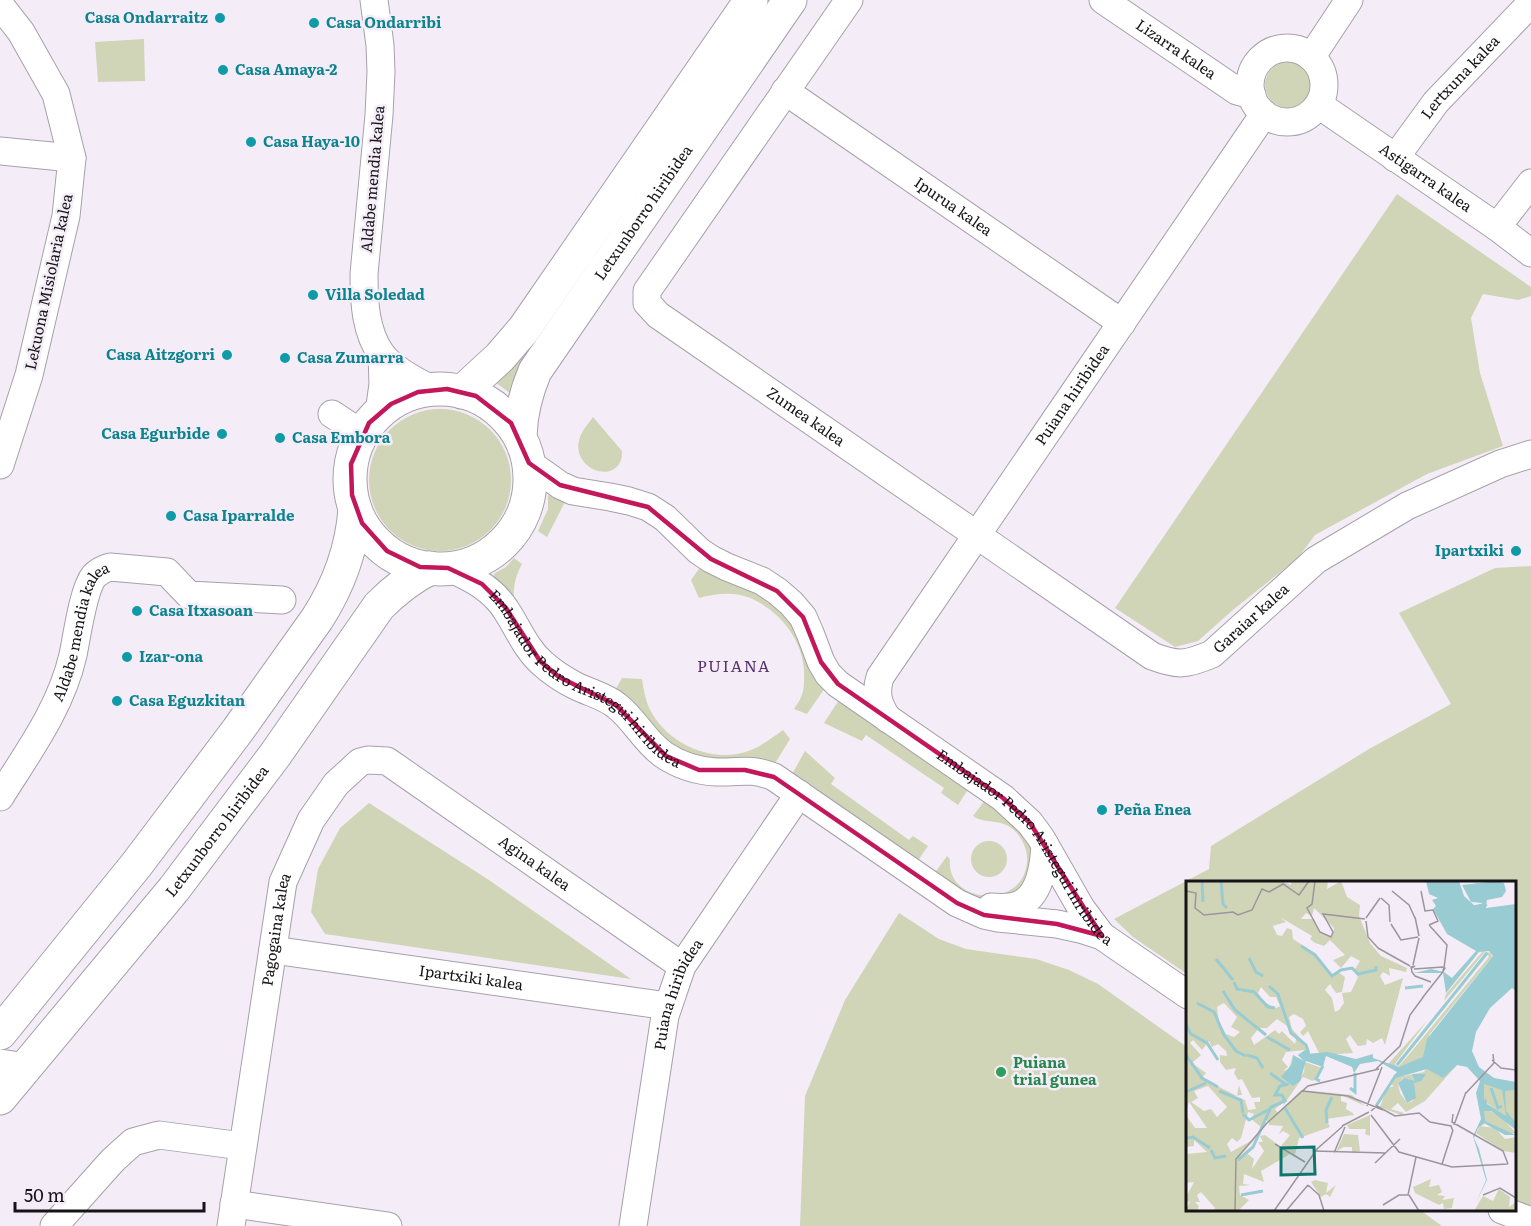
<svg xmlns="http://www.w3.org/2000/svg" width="1531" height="1226" font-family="Literata,serif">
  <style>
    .green { fill: #d1d5b7 }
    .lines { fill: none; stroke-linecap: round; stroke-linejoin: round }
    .minor-casing { stroke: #a7a0aa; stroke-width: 29 }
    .major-casing { stroke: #a7a0aa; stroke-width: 35 }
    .minor { stroke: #fff; stroke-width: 27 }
    .major { stroke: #fff; stroke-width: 33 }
    .marked { fill: none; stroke: #c2185b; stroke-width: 4.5; stroke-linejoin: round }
    .culture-dot { fill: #0f9aa8; stroke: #f4edf7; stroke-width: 2 }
    .leisure-dot { fill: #2e9e5b; stroke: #f4edf7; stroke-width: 2 }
    .labels { text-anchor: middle; stroke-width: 5; stroke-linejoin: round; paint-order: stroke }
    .culture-label { font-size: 15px; font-weight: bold; fill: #0d838f; stroke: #f4edf7; text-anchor: start }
    .street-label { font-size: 15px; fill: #161417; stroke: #f4edf7 }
    .leisure-label { font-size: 15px; font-weight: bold; fill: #27864d; stroke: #f4edf7; text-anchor: start }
    .neighbourhood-label { font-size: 16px; letter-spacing: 1.5px; fill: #59356e; stroke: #f4edf7 }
    .inset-river { fill: none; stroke: #99cbd3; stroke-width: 3 }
    .inset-road { fill: none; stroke: #9b969d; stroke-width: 1.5 }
    .view { fill: #0f766e; fill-opacity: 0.15; stroke: #0f766e; stroke-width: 3 }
    .inset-edge { fill: none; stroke: #161417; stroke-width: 3 }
  </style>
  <rect width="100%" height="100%" fill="#f4edf7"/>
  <!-- green -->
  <path class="green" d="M 144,39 L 145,81 L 98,82 L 95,42 Z
    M1265 85a23 23 0 1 1 46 0a23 23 0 1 1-46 0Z
    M 1397,194 L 1531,287 L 1531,296 L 1518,300 L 1483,294 L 1471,318 L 1480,373 L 1503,446 L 1427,474 L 1315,535 L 1298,558 L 1234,609 L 1198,641 L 1175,647 L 1115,608 Z
    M 531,336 L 541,343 L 510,393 L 496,383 L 509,371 Z
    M369 480a71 71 0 1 1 142 0a71 71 0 1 1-142 0Z
    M 593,417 L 622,451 C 622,454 622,457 621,460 C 612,485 569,467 580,437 C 582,430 589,423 593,417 Z
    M 551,491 L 566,500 L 547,537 L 538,531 L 548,509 L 548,496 Z
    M 514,558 L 522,564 C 515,577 513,587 514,602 L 492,579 L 495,573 L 506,567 Z
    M 703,563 L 786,609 L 825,688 L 807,714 L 794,709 C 796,705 800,701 801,697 C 804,691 804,684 804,678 C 806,643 781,611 750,598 C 733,591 715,594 699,598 L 691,580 Z
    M 1531,566 L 1531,1206 L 1515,1200 L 1514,882 L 1188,882 L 1187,974 L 1133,937 L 1114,919 L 1209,869 L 1211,846 L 1369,749 L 1451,704 L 1399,613 L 1495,568 Z
    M 622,678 L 642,679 C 644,692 646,704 653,715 C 673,747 716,764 751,750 C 763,745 773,737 783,730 L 790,739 L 774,765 L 732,763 L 680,753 L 614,692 Z
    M 839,700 L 969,788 L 958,805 L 941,793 L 944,788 L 866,735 L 862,741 L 824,723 Z
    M 805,751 L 835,778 L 831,784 L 909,840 L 913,836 L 928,846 L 917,862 L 791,776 Z
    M 985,800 L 1032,842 L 1034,865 L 1017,894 L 974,901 L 934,874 L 947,856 L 950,859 C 945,904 1023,911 1027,862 C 1028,851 1023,840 1016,832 C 1002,817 985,825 973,816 Z
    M 369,803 L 489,880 L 631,979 L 325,934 L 311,912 L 318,869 L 340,828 Z
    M971 859a18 18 0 1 1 36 0a18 18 0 1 1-36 0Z
    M 899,913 L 939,939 L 966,949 L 1036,959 L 1069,970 L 1098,984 L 1187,1047 L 1188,1210 L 1420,1210 L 1442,1226 L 800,1226 L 805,1096 L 845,1000 Z"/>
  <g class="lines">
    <!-- minor casing -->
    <g class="minor-casing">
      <g id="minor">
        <path d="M 374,0 L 380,45 L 381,72 L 379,115 L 364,274 C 364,301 365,332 382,355 C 394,370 415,381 432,389"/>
        <path id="s1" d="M 849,0 L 647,291 L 647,303 L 658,315 L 1152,656 C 1178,666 1186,665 1212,654 L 1316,560 L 1407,506 L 1500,464 L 1531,454"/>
        <path id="s2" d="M 1103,0 L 1237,91 L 1252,95"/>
        <path d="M 0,5 L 21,32 L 56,94 L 72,158 L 66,216 L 29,375 L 0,465"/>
        <circle cx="1287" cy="85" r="37"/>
        <path d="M 1312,56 L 1349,0"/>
        <path id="s3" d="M 785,91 L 1122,323"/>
        <path id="s4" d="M 1319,105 L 1497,227 L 1531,253"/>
        <path d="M 0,151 L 72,158"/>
        <path id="s5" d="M 1395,158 L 1436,102 L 1531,3"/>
        <path d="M 1497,227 L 1531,183"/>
        <path d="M 379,413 L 383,384 L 382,355"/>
        <path d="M 332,414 L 350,426 L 361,435"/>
        <path id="s6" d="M 529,463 L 560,485 L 573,491 L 610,497 L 629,501 L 648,507 L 665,518 L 699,551 L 711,559 L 727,567 L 762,581 L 777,591 L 791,603 L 803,617 L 810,633 L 821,662 L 828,674 L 838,684 L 1003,798 L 1030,823 L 1041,838 L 1081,908 L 1102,936 L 1188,995"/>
        <path id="s7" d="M 448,568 C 471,577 493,589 506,610 C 518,628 526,649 542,663 C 552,672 564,680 576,686 C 590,693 605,696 617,706 C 635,720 645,742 664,755 C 679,765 698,771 716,772 C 740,773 749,767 774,777 L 957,903 L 984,915 L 998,918 L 1057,924 L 1080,929 L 1102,936"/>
        <path id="s8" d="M 888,719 C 878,705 875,693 880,677 L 1264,114"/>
        <path id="s9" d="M 0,797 C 28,752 61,708 73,655 C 77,636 83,590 94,576 C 99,571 103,569 110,567 L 167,572 L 189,595 L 282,600"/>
        <path d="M 991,907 C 1002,908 1015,908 1024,902 C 1041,891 1044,863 1045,845"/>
        <path id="s10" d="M 273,950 L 668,1006"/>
        <path d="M 0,1063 L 27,1067"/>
        <path d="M 234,1204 L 388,1226"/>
        <path d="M 1502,1210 L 1531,1221"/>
        <path d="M 54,1226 L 113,1160 L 133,1142 L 159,1135 L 242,1146"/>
        <path id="s11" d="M 231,1226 L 283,882 L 311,820 L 336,784 L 360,762 L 368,760 L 387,761 L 682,966"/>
        <path id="s12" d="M 633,1226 L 665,1016 L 682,966 L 799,794"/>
      </g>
    </g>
    <!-- major casing -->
    <g class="major-casing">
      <g id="major">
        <circle cx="440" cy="479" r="90"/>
        <path d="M 462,392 L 500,357 L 524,329 L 751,0"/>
        <path id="s13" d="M 520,435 C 521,412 526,392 535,371 L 790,0"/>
        <path d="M 0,1033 L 137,864 L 238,730 L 317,619 C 339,585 352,550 355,509"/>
        <path id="s14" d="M 0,1098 L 174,889 L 275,755 L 379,606 C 395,590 410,578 430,568"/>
      </g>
    </g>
    <!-- minor -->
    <use href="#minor" class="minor"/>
    <!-- major -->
    <use href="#major" class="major"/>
  </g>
  <!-- marked area -->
  <path class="marked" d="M 447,389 L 476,396 L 511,423 L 529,463 L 560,485 L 648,507 L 711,559 L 777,591 L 803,617 L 821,662 L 838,684 L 1003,798 L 1030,823 L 1102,936 L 1057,924 L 984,915 L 957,903 L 774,777 L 745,770 L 699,770 L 666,756 L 616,705 L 559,677 L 540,661 L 506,608 L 482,584 L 448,568 L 420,567 L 387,551 L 362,523 L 352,495 L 351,464 L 369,423 L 391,404 L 418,392 Z"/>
  <!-- markers -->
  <g class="culture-dot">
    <circle cx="220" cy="18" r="6"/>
    <circle cx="314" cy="23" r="6"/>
    <circle cx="223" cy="70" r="6"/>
    <circle cx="251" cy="142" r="6"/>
    <circle cx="313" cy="295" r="6"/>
    <circle cx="227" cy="355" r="6"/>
    <circle cx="285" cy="358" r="6"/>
    <circle cx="222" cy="434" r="6"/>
    <circle cx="280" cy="438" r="6"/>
    <circle cx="171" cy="516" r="6"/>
    <circle cx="1516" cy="551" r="6"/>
    <circle cx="137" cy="611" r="6"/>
    <circle cx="127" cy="657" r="6"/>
    <circle cx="117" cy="701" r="6"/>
    <circle cx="1102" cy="810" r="6"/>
  </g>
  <circle class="leisure-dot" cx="1001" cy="1072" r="6"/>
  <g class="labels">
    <!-- culture labels -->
    <g class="culture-label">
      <text x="208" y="23" text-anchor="end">Casa Ondarraitz</text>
      <text x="326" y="28">Casa Ondarribi</text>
      <text x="235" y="75">Casa Amaya-2</text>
      <text x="263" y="147">Casa Haya-10</text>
      <text x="325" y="300">Villa Soledad</text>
      <text x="215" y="360" text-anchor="end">Casa Aitzgorri</text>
      <text x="297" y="363">Casa Zumarra</text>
      <text x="210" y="439" text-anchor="end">Casa Egurbide</text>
      <text x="292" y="443">Casa Embora</text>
      <text x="183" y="521">Casa Iparralde</text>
      <text x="1504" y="556" text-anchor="end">Ipartxiki</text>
      <text x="149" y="616">Casa Itxasoan</text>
      <text x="139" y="662">Izar-ona</text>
      <text x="129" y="706">Casa Eguzkitan</text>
      <text x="1114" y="815">Peña Enea</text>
    </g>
    <!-- street labels -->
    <g class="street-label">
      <text dy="5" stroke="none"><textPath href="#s2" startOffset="88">Lizarra kalea</textPath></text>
      <text dy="5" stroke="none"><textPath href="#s5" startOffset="104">Lertxuna kalea</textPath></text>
      <text dy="5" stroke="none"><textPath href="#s4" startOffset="129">Astigarra kalea</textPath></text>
      <text transform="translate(373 179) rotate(-85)" y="5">Aldabe mendia kalea</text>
      <text dy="5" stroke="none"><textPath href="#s3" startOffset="204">Ipurua kalea</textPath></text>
      <text dy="5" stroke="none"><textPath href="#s13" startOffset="258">Letxunborro hiribidea</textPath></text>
      <text transform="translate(49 282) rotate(-78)" y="5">Lekuona Misiolaria kalea</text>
      <text dy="5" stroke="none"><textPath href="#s8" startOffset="386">Puiana hiribidea</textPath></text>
      <text dy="5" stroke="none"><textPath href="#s1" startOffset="562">Zumea kalea</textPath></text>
      <text dy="5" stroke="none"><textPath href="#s1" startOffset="1098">Garaiar kalea</textPath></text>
      <text dy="5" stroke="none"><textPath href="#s9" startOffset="186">Aldabe mendia kalea</textPath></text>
      <text dy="5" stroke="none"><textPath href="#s7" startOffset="180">Embajador Pedro Aristegui hiribidea</textPath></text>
      <text dy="5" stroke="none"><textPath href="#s14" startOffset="344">Letxunborro hiribidea</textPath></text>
      <text dy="5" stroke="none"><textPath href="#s6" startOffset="650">Embajador Pedro Aristegui hiribidea</textPath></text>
      <text dy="5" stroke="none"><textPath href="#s11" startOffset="699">Agina kalea</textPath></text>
      <text dy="5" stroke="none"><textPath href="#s11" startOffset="300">Pagogaina kalea</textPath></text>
      <text dy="5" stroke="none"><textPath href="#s10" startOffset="200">Ipartxiki kalea</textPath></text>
      <text dy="5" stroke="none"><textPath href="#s12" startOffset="237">Puiana hiribidea</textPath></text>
    </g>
    <!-- leisure labels -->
    <g class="leisure-label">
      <text x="1013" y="1068">Puiana<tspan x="1013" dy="17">trial gunea</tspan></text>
    </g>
    <!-- neighbourhood labels -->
    <g class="neighbourhood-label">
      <text x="734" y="672">PUIANA</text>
    </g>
  </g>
  <!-- overview -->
  <g transform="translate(1186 881)">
    <rect width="330" height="330" fill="#f4edf7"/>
    <path d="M 0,0 L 95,0 L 105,4 L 105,0 L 142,0 L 141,8 L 155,0 L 161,16 L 174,24 L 173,35 L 184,62 L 195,75 L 221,87 L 220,91 L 203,87 L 204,95 L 197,91 L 194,95 L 199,104 L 217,97 L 199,164 L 196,157 L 187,162 L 181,158 L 180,164 L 172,165 L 164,154 L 160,158 L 167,172 L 124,175 L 118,180 L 112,174 L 119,169 L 100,171 L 96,179 L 102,186 L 97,190 L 103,188 L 107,174 L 115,179 L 117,189 L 112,201 L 118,191 L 119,181 L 136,187 L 127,200 L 117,196 L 97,225 L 99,220 L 89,228 L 92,232 L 115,209 L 166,214 L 179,225 L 155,214 L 155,220 L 161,222 L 160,228 L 167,232 L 168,234 L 140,238 L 144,246 L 113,257 L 109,274 L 95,265 L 104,254 L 97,250 L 93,253 L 97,245 L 83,244 L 81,254 L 83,243 L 79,237 L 75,246 L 65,238 L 68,233 L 62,231 L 55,257 L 51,261 L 46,257 L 41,263 L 45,271 L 70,257 L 54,275 L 62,273 L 68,278 L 66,288 L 78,270 L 72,261 L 77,261 L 74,255 L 79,254 L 104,273 L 75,290 L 78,301 L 58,293 L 57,303 L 65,304 L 53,305 L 54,314 L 77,310 L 54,314 L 63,319 L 52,330 L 27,330 L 29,327 L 15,311 L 11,314 L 14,321 L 9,321 L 13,325 L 11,330 L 0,329 L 4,320 L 0,322 L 0,316 L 8,301 L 0,302 L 0,273 L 21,271 L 8,259 L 8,265 L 0,266 L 0,234 L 9,247 L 21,247 L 3,221 L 0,231 ZM 128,27 L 148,47 L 146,56 L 133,50 L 128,38 L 115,38 L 120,32 L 126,35 ZM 94,36 L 126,55 L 124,58 L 129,62 L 138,65 L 144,59 L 159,74 L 147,79 L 155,87 L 165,75 L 174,80 L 169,88 L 164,86 L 160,89 L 167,88 L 172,96 L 165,111 L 156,112 L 158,122 L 153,129 L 149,131 L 146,117 L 139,109 L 144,103 L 150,112 L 156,111 L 159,96 L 152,91 L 145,94 L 129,72 L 107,58 L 106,49 L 101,47 L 96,55 L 91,54 L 87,45 L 100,41 ZM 75,106 L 84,116 L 90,116 L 94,125 L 90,127 L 78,121 L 72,112 ZM 38,122 L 51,136 L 45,146 L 54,151 L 48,156 L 40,153 L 33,141 L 31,126 ZM 108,133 L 117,138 L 120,145 L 114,151 L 117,155 L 122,150 L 133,172 L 122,173 L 120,163 L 106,148 L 103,136 ZM 91,138 L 101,145 L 110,158 L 109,163 L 96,150 L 93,153 L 89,149 L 68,164 L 65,157 L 73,147 L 81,147 ZM 7,159 L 16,169 L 23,160 L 26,166 L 32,163 L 40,170 L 41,175 L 34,174 L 34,181 L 40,189 L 50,187 L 48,192 L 52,199 L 56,198 L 66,217 L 74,216 L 74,221 L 68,221 L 70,228 L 62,229 L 59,219 L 46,215 L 56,214 L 53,204 L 51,215 L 16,197 L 20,192 L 6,182 L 15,174 L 4,162 ZM 22,205 L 41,226 L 31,236 L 25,228 L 18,230 L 5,221 L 12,217 L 8,210 ZM 297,70 L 305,72 L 306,76 L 243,154 L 247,170 L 220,191 L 202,183 L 241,140 L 209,183 L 212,186 L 221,176 L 303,76 L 299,71 L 258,120 L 260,113 ZM 248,173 L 264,186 L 271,184 L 239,220 L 220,231 L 212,222 L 205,228 L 218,232 L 215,234 L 194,226 L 200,208 L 208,205 L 205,203 L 207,197 L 238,191 ZM 217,197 L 228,201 L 227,220 L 221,222 L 214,212 L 212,202 ZM 297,203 L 330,209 L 330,244 L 298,220 ZM 298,227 L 315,236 L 330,252 L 319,252 L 298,240 ZM 184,234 L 184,255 L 179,253 L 180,248 L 163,248 L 161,244 ZM 296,240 L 299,243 L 294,245 L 309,247 L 319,258 L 330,256 L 330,272 L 317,270 L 290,252 L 294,245 L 289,251 ZM 158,253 L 172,254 L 174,270 L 166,272 L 166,266 L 157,266 L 150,271 ZM 245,298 L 243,306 L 253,304 L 256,311 L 251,314 L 259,315 L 256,319 L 268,317 L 266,327 L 258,328 L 257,322 L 253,324 L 229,312 L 227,306 ZM 129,299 L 142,302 L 140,312 L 150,304 L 144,316 L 140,313 L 135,316 L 125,301 ZM 313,308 L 324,316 L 323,326 L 330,321 L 330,330 L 288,330 L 297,315 L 307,320 Z" fill="#d1d5b7" fill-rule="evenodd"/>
    <path d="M 240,0 L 273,0 L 278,15 L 289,25 L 297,22 L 285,21 L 276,4 L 312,0 L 318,2 L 320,10 L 316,16 L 301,19 L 300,27 L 330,23 L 330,110 L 326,107 L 304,127 L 290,151 L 286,170 L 293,186 L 308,197 L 330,201 L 330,209 L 319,210 L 320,230 L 330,242 L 330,249 L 305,230 L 298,230 L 299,240 L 330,254 L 319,254 L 298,242 L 292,247 L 288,257 L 293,268 L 301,299 L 290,322 L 300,299 L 287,255 L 295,238 L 290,212 L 294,200 L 281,186 L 271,184 L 257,197 L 241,188 L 210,197 L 207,196 L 211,191 L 192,180 L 174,183 L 168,192 L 166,186 L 140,175 L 137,186 L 120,180 L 114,200 L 107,205 L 95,196 L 106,183 L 107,174 L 118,180 L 112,174 L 121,168 L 122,173 L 142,171 L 170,178 L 187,173 L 187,177 L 213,186 L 237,176 L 241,158 L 307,75 L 303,70 L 293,71 L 260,112 L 257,92 L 228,92 L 245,88 L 258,91 L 266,97 L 290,70 L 261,53 L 247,28 L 250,25 L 246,19 L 252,17 L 243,13 ZM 298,203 L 316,209 L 320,235 L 301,223 L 300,217 L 298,220 ZM 226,193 L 240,193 L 235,200 L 228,202 L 230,217 L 221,222 L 212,202 L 218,197 L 229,200 Z" fill="#99cbd3" fill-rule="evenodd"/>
    <path class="inset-river" d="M 16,0 L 17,21M 35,0 L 37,23 L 41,27M 250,23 L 274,16 L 286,26 L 299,24 L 287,6 L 292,3M 115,65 L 129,74 L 146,95 L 155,89 L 166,87 L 172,93 L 190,89 L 190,85M 63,77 L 70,91 L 77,95M 30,78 L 47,99M 48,101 L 51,108 L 68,111 L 82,126 L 89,127M 83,105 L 92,113 L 105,152 L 120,164 L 123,173M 219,107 L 237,105M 37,110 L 49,129 L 80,154M 11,122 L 28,131 L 38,154 L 50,170 L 60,175M 0,144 L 5,153 L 21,162 L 32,179M 81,156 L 104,169M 0,174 L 16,197 L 32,206M 61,174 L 71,177 L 77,187M 211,184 L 301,72M 84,192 L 99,203M 134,200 L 130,198 L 137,185M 164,207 L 169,211 L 169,192M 305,207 L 312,227 L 316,225M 33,210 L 55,219 L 57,232M 0,211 L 20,202M 190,225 L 210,194M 99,227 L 117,257M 57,233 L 63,239 L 84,228M 141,242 L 140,229 L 146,216M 0,257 L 7,256 L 24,267M 25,269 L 29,277 L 40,275M 52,279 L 67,266 L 85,226 L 99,220 L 96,214 L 89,214 L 94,205 L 103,203M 55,314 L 77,310"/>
    <path class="inset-road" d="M 129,0 L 126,23 L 121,27 L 134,51 L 145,56 L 147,51 L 137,33 L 179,38M 0,10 L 10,12 L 9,27 L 18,34 L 47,31 L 52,34 L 66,29 L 76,8 L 83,11 L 97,3 L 113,14 L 123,0M 206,10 L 223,24 L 229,37M 235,10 L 239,30 L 247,29 L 252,40 L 243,44M 195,17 L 203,24 L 204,41M 229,36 L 233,55M 180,37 L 194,17M 180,40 L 182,56 L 193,68M 205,43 L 215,59 L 232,56M 243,44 L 261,64 L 258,87M 192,67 L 224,85M 227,84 L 233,57M 226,87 L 229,85 L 225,86 L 226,91 L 229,95 L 245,101M 228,88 L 257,86M 237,116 L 256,92 L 259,87 L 258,86 L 257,90M 306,179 L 315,187 L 330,189M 190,188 L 214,165 L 224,134 L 238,115M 116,210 L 162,215 L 197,229M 280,212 L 308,182 L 307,173M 181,225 L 196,186M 185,230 L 191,225 L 209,235 L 233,232 L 244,241 L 265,245 L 267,250M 267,233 L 266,241 L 317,270 L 322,283M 185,234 L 213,271 L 266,286 L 322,283M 268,244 L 280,211M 156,245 L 183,231M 89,263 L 119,281M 128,270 L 200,272M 148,272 L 159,246M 189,282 L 214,258M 256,283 L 267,249M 122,304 L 133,314 L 138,330M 223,314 L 233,330M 297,314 L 314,307 L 330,317M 197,324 L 213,314 L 222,314 L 230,276M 49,330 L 50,278 L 81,242 L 122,205 L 193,188M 88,330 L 131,268 L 157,245M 100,330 L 122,304"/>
    <path class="view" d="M 128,266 L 129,293 L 95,294 L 95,267 Z"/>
    <rect width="330" height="330" class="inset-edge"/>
  </g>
  <!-- scale -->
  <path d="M15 1202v9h189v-9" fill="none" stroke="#161417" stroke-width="3"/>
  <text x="24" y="1202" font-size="18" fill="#161417" stroke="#f4edf7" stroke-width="4.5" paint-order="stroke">50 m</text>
</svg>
